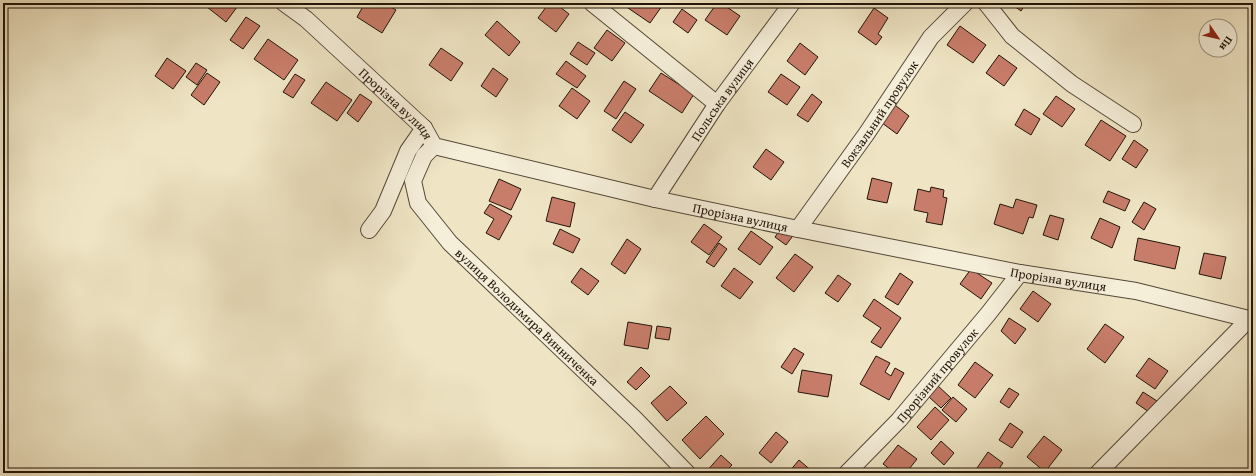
<svg xmlns="http://www.w3.org/2000/svg" width="1256" height="476" font-family="'Gentium Book Plus',serif">
  <style>
    .building { fill: #c87d6a; stroke: #211409 }
    .lines { fill: none; stroke-linecap: round; stroke-linejoin: round }
    .minor-casing { stroke: #544838; stroke-width: 18 }
    .minor { stroke: #f5eed9; stroke-width: 16 }
    .labels { text-anchor: middle; stroke-width: 3.5; stroke-linejoin: round; paint-order: stroke }
    .street-label { font-size: 13px; fill: #211409; stroke: #f5eed9 }
  </style>
  <rect width="100%" height="100%" fill="#efe5c4"/>
  <filter id="stains"><feTurbulence type="fractalNoise" baseFrequency=".005" numOctaves="4"/><feColorMatrix values="0 0 0 0 .2 0 0 0 0 .09 0 0 0 0 .02 0 0 0 .5 -.17"/></filter>
  <radialGradient id="worn" r=".72"><stop offset=".6" stop-color="#630" stop-opacity="0"/><stop offset="1" stop-color="#630" stop-opacity=".3"/></radialGradient>
  <!-- building -->
  <path class="building" d="M 202,3 L 240,3 L 226,22 Z
    M 336,3 L 346,3 L 343,7 Z
    M 365,3 L 385,3 L 396,10 L 382,33 L 357,17 Z
    M 549,3 L 555,3 L 569,14 L 556,32 L 538,18 Z
    M 631,3 L 658,3 L 662,6 L 650,23 L 628,8 Z
    M 717,3 L 721,3 L 740,16 L 727,35 L 705,20 Z
    M 1010,3 L 1026,3 L 1021,11 Z
    M 874,8 L 888,18 L 878,34 L 882,37 L 876,45 L 858,32 Z
    M 682,9 L 697,20 L 688,33 L 673,22 Z
    M 246,17 L 260,26 L 243,49 L 230,40 Z
    M 497,21 L 520,42 L 509,56 L 485,35 Z
    M 960,26 L 986,45 L 973,63 L 947,45 Z
    M 607,30 L 625,43 L 612,61 L 594,48 Z
    M 268,39 L 298,60 L 284,80 L 254,59 Z
    M 578,42 L 595,53 L 587,65 L 570,54 Z
    M 800,43 L 818,57 L 805,75 L 787,61 Z
    M 441,48 L 463,63 L 451,81 L 429,65 Z
    M 999,55 L 1017,68 L 1004,86 L 986,73 Z
    M 167,58 L 186,71 L 173,89 L 155,76 Z
    M 566,61 L 586,76 L 577,88 L 556,74 Z
    M 196,63 L 207,70 L 197,85 L 186,77 Z
    M 493,68 L 508,79 L 496,97 L 481,86 Z
    M 207,73 L 220,82 L 204,105 L 191,95 Z
    M 661,73 L 694,94 L 682,113 L 649,91 Z
    M 295,74 L 305,80 L 293,98 L 283,92 Z
    M 781,74 L 800,87 L 787,105 L 768,92 Z
    M 624,81 L 636,89 L 616,119 L 604,111 Z
    M 326,82 L 352,100 L 337,121 L 311,103 Z
    M 572,88 L 590,101 L 577,119 L 559,106 Z
    M 360,94 L 372,102 L 358,122 L 347,113 Z
    M 812,94 L 822,102 L 808,122 L 797,115 Z
    M 1056,96 L 1075,109 L 1062,127 L 1043,114 Z
    M 891,102 L 909,116 L 897,134 L 878,120 Z
    M 1024,109 L 1040,119 L 1031,135 L 1015,125 Z
    M 625,112 L 644,125 L 631,143 L 612,130 Z
    M 1101,120 L 1126,136 L 1110,161 L 1085,145 Z
    M 1134,140 L 1148,150 L 1136,168 L 1122,159 Z
    M 766,149 L 784,162 L 771,180 L 753,167 Z
    M 872,178 L 892,183 L 887,203 L 867,199 Z
    M 499,179 L 521,189 L 511,210 L 489,201 Z
    M 931,187 L 944,190 L 943,197 L 947,198 L 942,225 L 926,222 L 928,213 L 914,210 L 918,189 L 930,192 Z
    M 1108,191 L 1130,200 L 1125,211 L 1103,202 Z
    M 552,197 L 575,203 L 570,227 L 546,221 Z
    M 1016,199 L 1037,205 L 1033,218 L 1029,217 L 1023,234 L 994,224 L 1000,204 L 1013,208 Z
    M 1144,202 L 1156,209 L 1144,230 L 1132,222 Z
    M 490,204 L 512,216 L 499,240 L 486,233 L 494,219 L 484,213 Z
    M 1050,215 L 1064,219 L 1058,240 L 1043,235 Z
    M 1100,218 L 1120,227 L 1112,248 L 1091,238 Z
    M 786,221 L 798,229 L 786,245 L 775,237 Z
    M 704,224 L 722,237 L 709,255 L 691,242 Z
    M 560,229 L 580,239 L 573,253 L 553,244 Z
    M 751,231 L 773,247 L 760,265 L 738,249 Z
    M 1138,238 L 1180,247 L 1175,269 L 1134,260 Z
    M 627,239 L 641,249 L 625,274 L 611,264 Z
    M 719,243 L 727,249 L 714,267 L 706,262 Z
    M 1204,253 L 1226,257 L 1221,279 L 1199,274 Z
    M 795,254 L 813,267 L 794,292 L 776,278 Z
    M 581,268 L 599,281 L 588,295 L 571,282 Z
    M 734,268 L 753,282 L 740,299 L 721,286 Z
    M 971,269 L 992,283 L 981,299 L 960,284 Z
    M 900,273 L 913,282 L 898,305 L 885,297 Z
    M 838,275 L 851,284 L 838,302 L 825,293 Z
    M 1033,291 L 1051,304 L 1038,322 L 1020,309 Z
    M 874,299 L 901,318 L 881,348 L 871,342 L 881,328 L 863,316 Z
    M 1009,318 L 1026,329 L 1015,344 L 1001,331 Z
    M 628,322 L 652,326 L 648,349 L 624,345 Z
    M 1105,324 L 1124,337 L 1105,363 L 1087,349 Z
    M 657,326 L 671,328 L 669,340 L 655,338 Z
    M 794,348 L 804,354 L 792,374 L 781,367 Z
    M 876,356 L 890,363 L 885,372 L 891,376 L 895,368 L 904,373 L 889,400 L 860,384 Z
    M 1149,358 L 1168,371 L 1155,389 L 1136,376 Z
    M 975,362 L 993,375 L 975,398 L 958,385 Z
    M 641,367 L 650,376 L 636,390 L 627,382 Z
    M 802,370 L 832,375 L 828,397 L 798,392 Z
    M 937,385 L 951,398 L 941,408 L 928,396 Z
    M 670,386 L 687,403 L 667,421 L 651,403 Z
    M 1009,388 L 1019,394 L 1009,408 L 1000,402 Z
    M 1143,392 L 1157,401 L 1149,412 L 1136,403 Z
    M 953,397 L 967,409 L 956,422 L 942,410 Z
    M 935,407 L 949,420 L 931,440 L 917,427 Z
    M 706,416 L 724,434 L 700,459 L 682,440 Z
    M 1010,423 L 1023,432 L 1012,448 L 999,440 Z
    M 776,432 L 788,442 L 771,463 L 759,453 Z
    M 1044,436 L 1062,450 L 1045,472 L 1027,457 Z
    M 941,441 L 954,453 L 944,465 L 931,453 Z
    M 898,445 L 917,459 L 906,473 L 895,473 L 883,464 Z
    M 988,452 L 1003,463 L 996,473 L 984,473 L 977,468 Z
    M 721,455 L 732,465 L 724,473 L 705,473 Z
    M 799,460 L 814,473 L 788,473 Z"/>
  <g class="lines">
    <!-- minor casing -->
    <g class="minor-casing">
      <g id="minor">
        <path id="s1" d="M 284,3 L 306,19 L 424,128 L 434,146 L 655,199 L 798,229 L 1020,273 L 1136,291 L 1253,320"/>
        <path d="M 592,3 L 717,104"/>
        <path d="M 986,3 L 1012,36 L 1072,84 L 1133,124"/>
        <path id="s2" d="M 434,146 L 424,156 L 413,181 L 418,203 L 450,243 L 635,419 L 687,473"/>
        <path id="s3" d="M 655,199 L 717,104 L 792,3"/>
        <path id="s4" d="M 798,229 L 867,133 L 931,37 L 965,3"/>
        <path d="M 369,230 L 383,211 L 408,151 L 424,128"/>
        <path id="s5" d="M 847,473 L 899,420 L 988,314 L 1020,273"/>
        <path d="M 1098,473 L 1249,319"/>
      </g>
    </g>
    <!-- minor -->
    <use href="#minor" class="minor"/>
  </g>
  <g class="labels">
    <!-- street labels -->
    <g class="street-label">
      <text dy="5" stroke="none"><textPath href="#s3" startOffset="120">Польська вулиця</textPath></text>
      <text dy="5" stroke="none"><textPath href="#s1" startOffset="151">Прорізна вулиця</textPath></text>
      <text dy="5" stroke="none"><textPath href="#s4" startOffset="141">Вокзальний провулок</textPath></text>
      <text dy="5" stroke="none"><textPath href="#s1" startOffset="523">Прорізна вулиця</textPath></text>
      <text dy="5" stroke="none"><textPath href="#s1" startOffset="847">Прорізна вулиця</textPath></text>
      <text dy="5" stroke="none"><textPath href="#s2" startOffset="222">вулиця Володимира Винниченка</textPath></text>
      <text dy="5" stroke="none"><textPath href="#s5" startOffset="133">Прорізний провулок</textPath></text>
    </g>
  </g>
  <!-- margin -->
  <rect width="1256" height="476" fill="none" stroke="#efe5c4" stroke-width="16"/>
  <rect x="4" y="4" width="1248" height="468" fill="none" stroke="#211409" stroke-width="2"/>
  <rect x="8" y="8" width="1240" height="460" fill="none" stroke="#211409"/>
  <!-- north arrow -->
  <g transform="translate(1218 38) rotate(124)"><circle r="19" fill="#f5eed9" stroke="#a09786"/>
  <path d="M0-3L7 15L0 10L-7 15Z" fill="#8f2418"/>
  <text y="-6" font-size="11" font-weight="bold" text-anchor="middle" fill="#211409">Пн</text>
  </g>
  <rect width="100%" height="100%" filter="url(#stains)"/>
  <rect width="100%" height="100%" fill="url(#worn)"/>
</svg>
